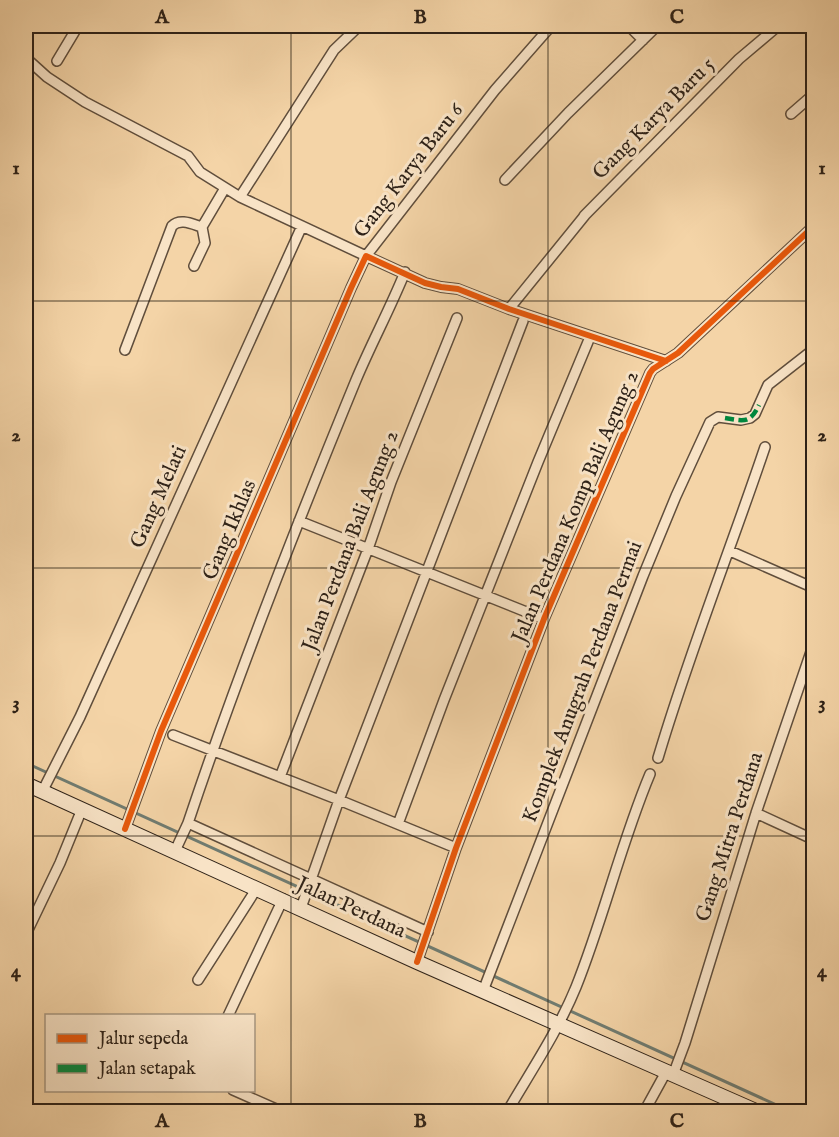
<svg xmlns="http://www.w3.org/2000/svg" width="839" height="1137" viewBox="0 0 839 1137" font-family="'IM FELL English',serif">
	<rect width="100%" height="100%" fill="#f4d4a7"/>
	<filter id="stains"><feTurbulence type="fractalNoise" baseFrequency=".00333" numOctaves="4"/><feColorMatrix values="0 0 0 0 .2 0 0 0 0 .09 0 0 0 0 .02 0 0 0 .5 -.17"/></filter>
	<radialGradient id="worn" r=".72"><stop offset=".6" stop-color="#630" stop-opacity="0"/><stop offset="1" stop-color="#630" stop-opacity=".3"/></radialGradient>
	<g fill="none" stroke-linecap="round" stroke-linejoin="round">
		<path stroke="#707c71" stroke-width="3" d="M 26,763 L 792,1112"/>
		<g stroke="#604e3c" stroke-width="12">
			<path id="street" d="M 253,26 L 259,26
				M 629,26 L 643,40
				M 26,58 L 47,77 L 85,102 L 188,156 L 200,172 L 240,197 L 366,256 L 495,90 L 551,26
				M 57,61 L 78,26
				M 791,114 L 814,94
				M 505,180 L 568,113 L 657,26
				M 240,197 L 334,50 L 359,26
				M 584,216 L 739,59 L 778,26
				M 194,266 L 205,243 L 202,227 L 225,188
				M 405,272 C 390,309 371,344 356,380 C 296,526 238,673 188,823 L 428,932
				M 509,309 L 586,214
				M 125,350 L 172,226 C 180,218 192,224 202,227
				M 299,521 L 544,619
				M 730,551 L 814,588
				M 173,735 L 339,800 L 456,848
				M 658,758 C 689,653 730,551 765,447
				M 280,777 L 368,549 L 391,482 L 457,318
				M 42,792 L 80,717 L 302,226
				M 756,813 L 808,837
				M 398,824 L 444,700 L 538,462 L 590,337
				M 125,829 L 161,731 L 351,288 L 366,256 L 425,283 L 441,287 L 458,289 L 509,309 L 666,361
				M 175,851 L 188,823
				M 301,908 L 339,800 L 523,321
				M 26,934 L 60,863 L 82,809
				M 417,962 L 456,848 L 544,619 L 650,373 L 653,369 L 678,353 L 814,226
				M 198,980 L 257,888
				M 483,991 L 643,576 L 676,496 L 710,422 L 718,417 L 741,420 L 750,418 L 755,414 L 768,385 L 814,349
				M 228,1016 L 283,899
				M 673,1075 L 685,1043 L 756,813 L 814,643
				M 233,1090 L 283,1112
				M 507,1112 C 531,1071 558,1031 576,987 C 604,917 621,843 650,774
				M 644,1112 L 666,1072"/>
		</g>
		<g stroke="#2e2218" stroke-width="16">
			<path id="secondary" d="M 26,784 L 417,962 L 758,1112"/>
		</g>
		<use href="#street" stroke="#f8e3c6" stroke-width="9"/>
		<use href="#secondary" stroke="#f8e3c6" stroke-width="14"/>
		<path stroke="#00873e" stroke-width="4.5" stroke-dasharray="9 4.5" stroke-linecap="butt" d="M 725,418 C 744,421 750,424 759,405"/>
		<g stroke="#f8e3c6" stroke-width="10">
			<path id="cycleway" d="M 125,829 L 161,731 L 351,288 L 366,256 L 425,283 L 441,287 L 458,289 L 509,309 L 666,361
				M 417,962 L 456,848 L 544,619 L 650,373 L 653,369 L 678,353 L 814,226"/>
		</g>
		<use href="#cycleway" stroke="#e8590c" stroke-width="6"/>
	</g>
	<path fill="none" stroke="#2e2218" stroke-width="1.5" stroke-opacity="0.55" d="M 291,26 L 291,1112M 548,26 L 548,1112M 26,301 L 814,301M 26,568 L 814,568M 26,836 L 814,836"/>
	<g text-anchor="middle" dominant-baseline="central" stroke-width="6" stroke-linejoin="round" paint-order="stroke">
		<g font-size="21" fill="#2e2218" stroke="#f8e3c6">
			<text transform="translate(654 119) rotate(-45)">Gang Karya Baru 5</text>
			<text transform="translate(409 171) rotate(-52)">Gang Karya Baru 6</text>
			<text transform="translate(159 497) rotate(-66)">Gang Melati</text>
			<text transform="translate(576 507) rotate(-67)">Jalan Perdana Komp Bali Agung 2</text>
			<text transform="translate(230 530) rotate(-67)">Gang Ikhlas</text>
			<text transform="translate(351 541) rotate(-69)">Jalan Perdana Bali Agung 2</text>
			<text transform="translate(583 682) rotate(-69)">Komplek Anugrah Perdana Permai</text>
			<text transform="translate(730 837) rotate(-72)">Gang Mitra Perdana</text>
			<text transform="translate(351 908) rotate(25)">Jalan Perdana</text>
		</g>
	</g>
	<rect width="839" height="1137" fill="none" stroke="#f4d4a7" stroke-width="66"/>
	<rect x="45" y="1014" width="210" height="78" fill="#f8e3c6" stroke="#a79680" stroke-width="1.5"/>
	<rect x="57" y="1034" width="30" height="9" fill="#e8590c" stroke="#a79680" stroke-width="1.5"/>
	<text x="99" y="1044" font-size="18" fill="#2e2218">Jalur sepeda</text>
	<rect x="57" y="1064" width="30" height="9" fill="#00873e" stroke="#a79680" stroke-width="1.5"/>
	<text x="99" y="1074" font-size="18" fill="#2e2218">Jalan setapak</text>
	<rect x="33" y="33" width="773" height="1071" fill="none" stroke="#2e2218" stroke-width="2"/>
	<g font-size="20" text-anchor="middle" font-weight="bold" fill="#2e2218">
		<text x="162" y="23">A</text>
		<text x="420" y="23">B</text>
		<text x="677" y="23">C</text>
		<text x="16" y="174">1</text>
		<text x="822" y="174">1</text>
		<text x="16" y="441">2</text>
		<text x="822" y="441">2</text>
		<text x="16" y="709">3</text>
		<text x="822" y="709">3</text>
		<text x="16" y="977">4</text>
		<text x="822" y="977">4</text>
		<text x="162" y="1127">A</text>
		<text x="420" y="1127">B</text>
		<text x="677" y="1127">C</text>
	</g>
	<rect width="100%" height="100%" filter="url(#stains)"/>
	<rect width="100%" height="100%" fill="url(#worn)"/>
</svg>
